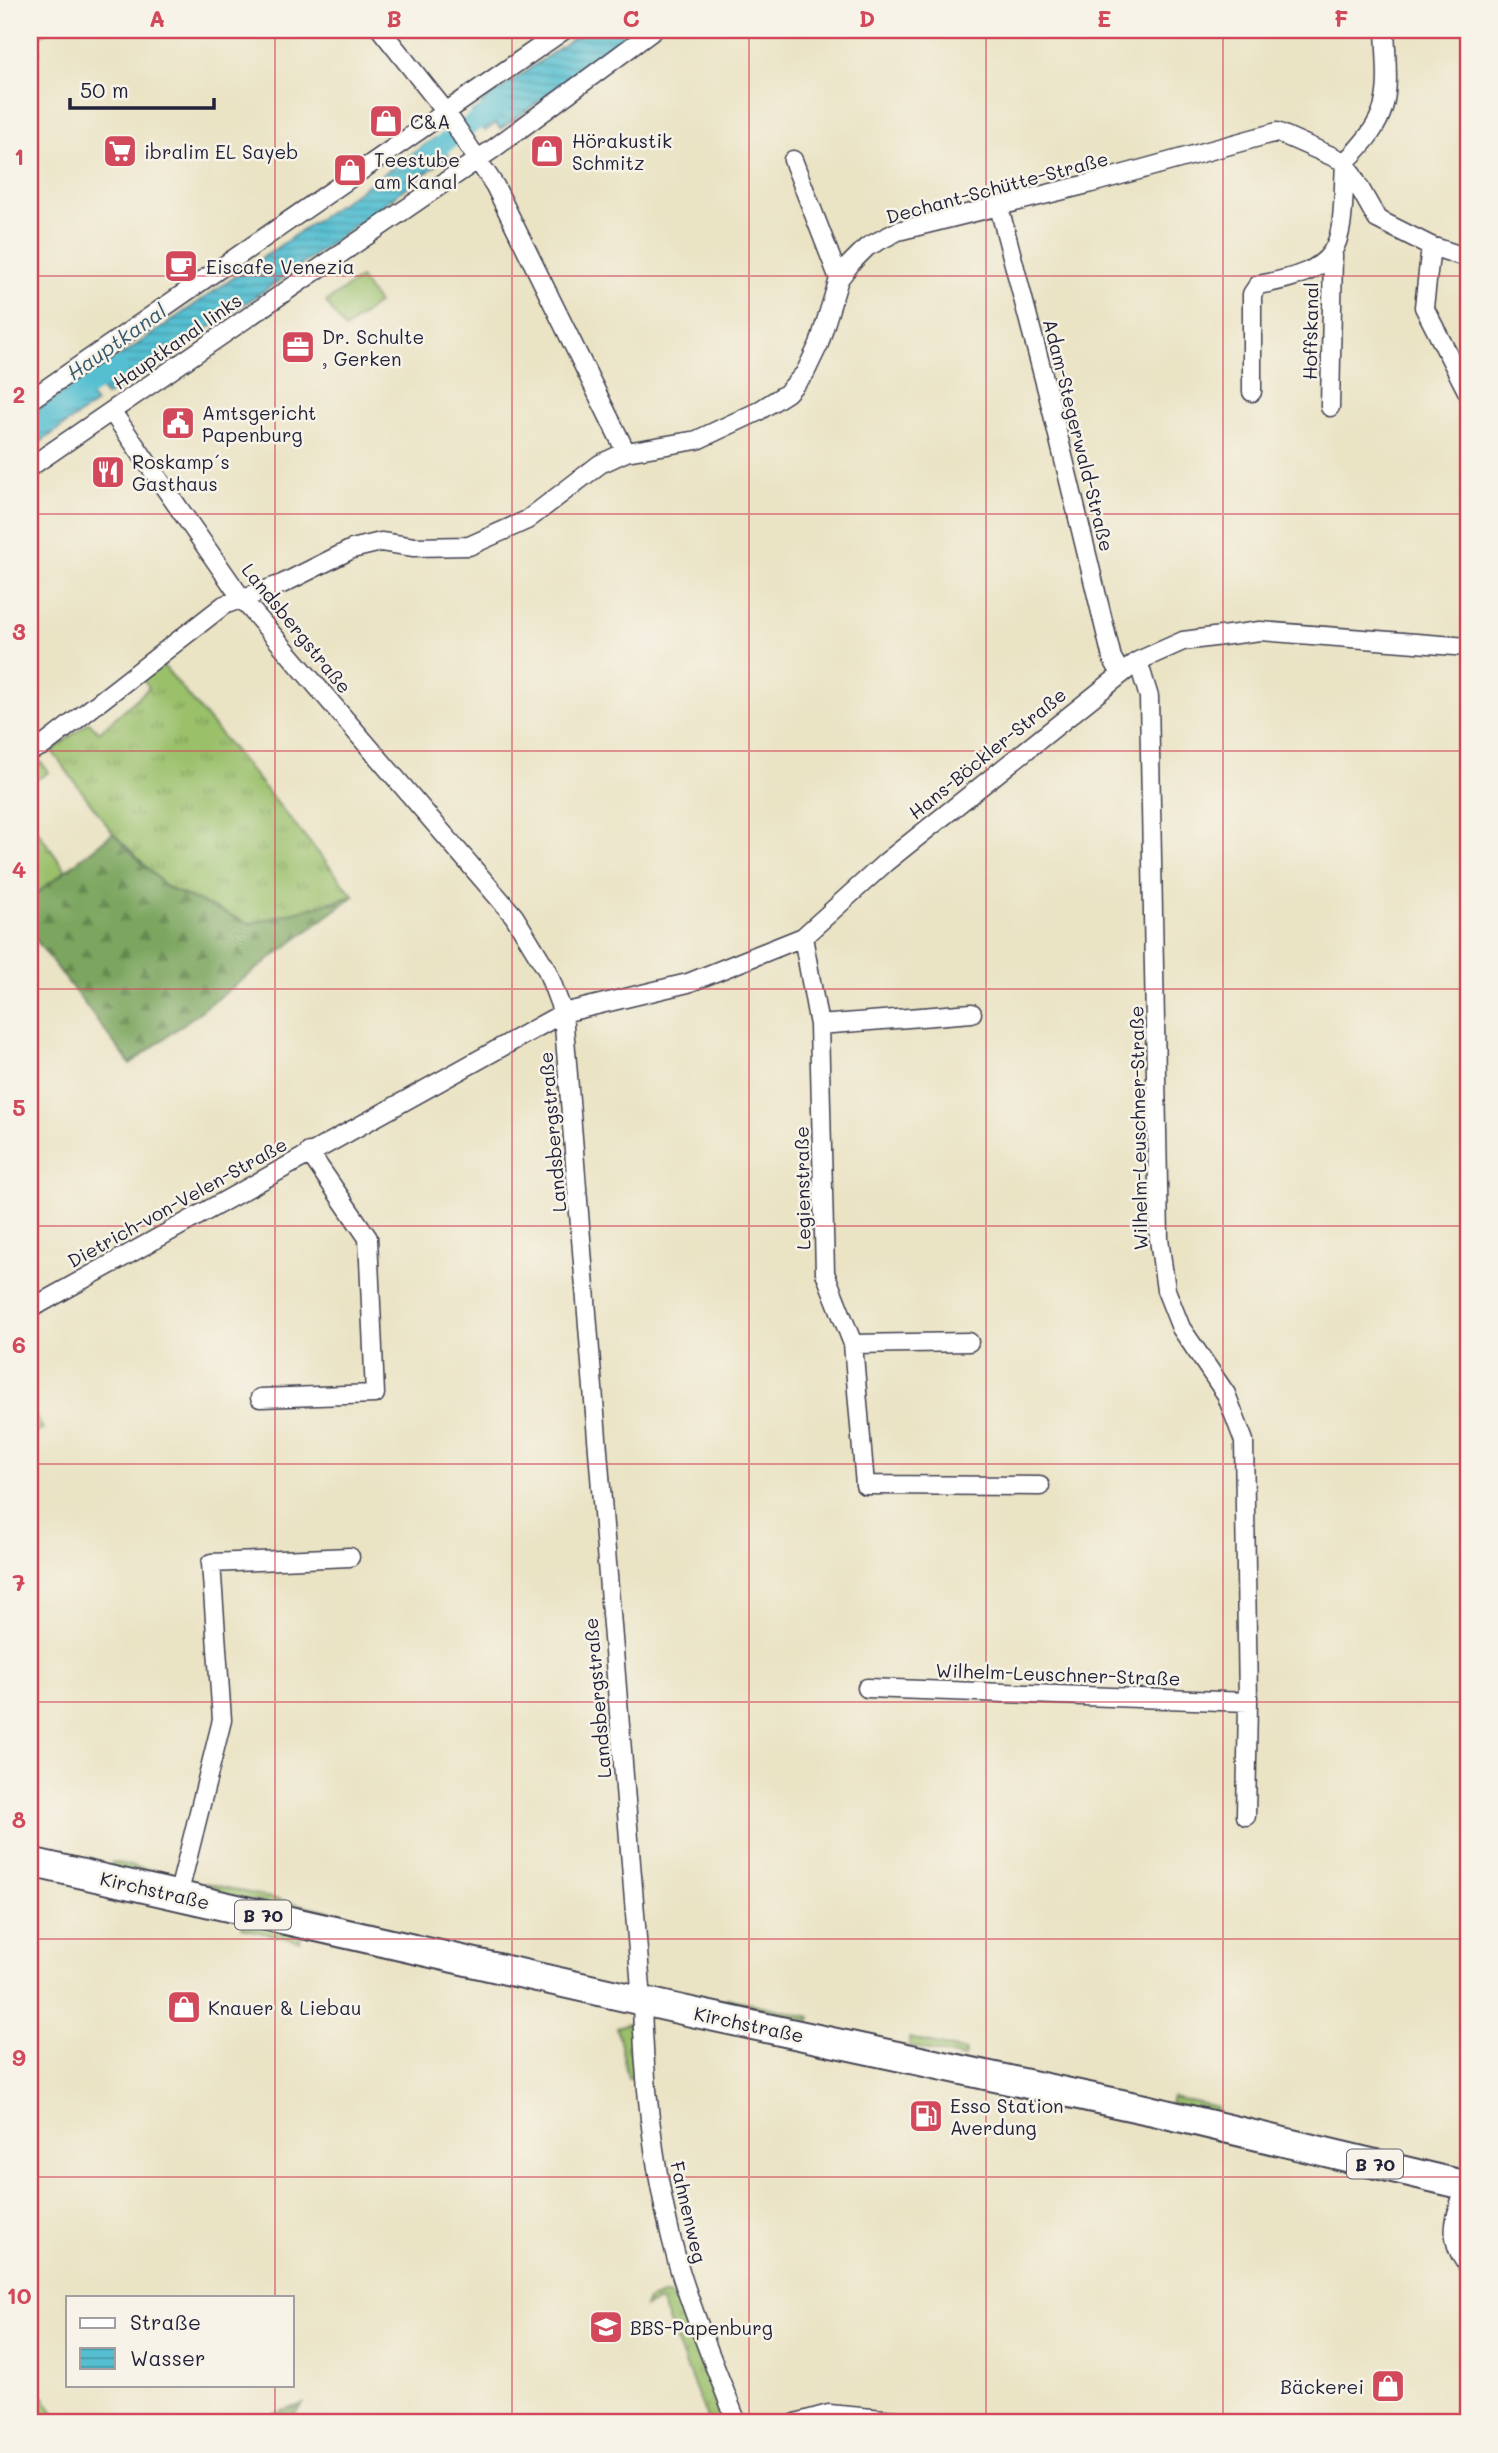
<svg xmlns="http://www.w3.org/2000/svg" width="1498" height="2453" viewBox="0 0 1498 2453" font-family="Mali,sans-serif">
	<defs>
		<pattern id="grass-tufts" width="24" height="20" patternUnits="userSpaceOnUse" patternTransform="scale(1.75)"><rect width="24" height="20" fill="#9ac06b"/><path d="M3 7l-1-3M5 7V3M7 7l1-3M15 17l-1-3M17 17v-4M19 17l1-3" fill="none" stroke="#7d9c59"/></pattern>
		<pattern id="forest-firs" width="22" height="20" patternUnits="userSpaceOnUse" patternTransform="scale(1.75)"><rect width="22" height="20" fill="#7ba65f"/><path d="M5 1l3.5 6h-7zM16 11l3.5 6h-7z" fill="#648750"/></pattern>
		<pattern id="water-rules" width="6" height="5" patternUnits="userSpaceOnUse" patternTransform="scale(1.75)"><rect width="6" height="5" fill="#55bfd1"/><path d="M0 2.5h6" fill="none" stroke="#469bab"/></pattern>
	</defs>
	<rect width="100%" height="100%" fill="#f7f3e8"/>
	<filter id="ink" filterUnits="userSpaceOnUse"><feTurbulence type="fractalNoise" baseFrequency=".0143" numOctaves="2"/><feDisplacementMap in="SourceGraphic" scale="14" xChannelSelector="R" yChannelSelector="G"/><feConvolveMatrix kernelMatrix="1 2 1 2 8 2 1 2 1" color-interpolation-filters="sRGB"/></filter>
	<filter id="wash" filterUnits="userSpaceOnUse"><feTurbulence type="fractalNoise" baseFrequency=".00686" numOctaves="4" result="noise"/><feDisplacementMap in="SourceGraphic" scale="28" xChannelSelector="R" yChannelSelector="G"/><feGaussianBlur stdDeviation="1.57" result="paint"/><feColorMatrix in="noise" values="0 0 0 0 0 0 0 0 0 0 0 0 0 0 0 0 0 1.4 0 .05"/><feComposite in="paint" operator="in"/></filter>
	<g filter="url(#wash)">
		<rect width="100%" height="100%" fill="#eae3c4"/>
		<path fill="url(#grass-tufts)" stroke="#5e7153" stroke-width="2" d="M 30,30 L 49,30 L 34,40 L 40,52 L 30,58 Z
			M 159,662 L 168,671 L 354,896 L 250,924 L 166,887 L 113,833 L 52,751 L 89,722 L 99,732 L 149,688 L 140,676 Z
			M 39,760 L 49,772 L 30,784 L 30,767 Z
			M 30,820 L 66,871 L 30,899 Z
			M 112,1862 L 164,1873 L 155,1877 L 111,1869 Z
			M 205,1883 L 334,1912 L 327,1917 L 218,1893 Z
			M 244,1921 L 302,1933 L 300,1941 L 242,1928 Z
			M 727,1998 L 811,2017 L 810,2021 L 727,2002 Z
			M 629,2023 L 633,2078 L 628,2079 L 617,2027 Z
			M 909,2038 L 965,2051 L 964,2058 L 909,2046 Z
			M 1172,2097 L 1217,2107 L 1215,2114 L 1170,2104 Z
			M 663,2295 L 669,2295 L 678,2303 L 722,2423 L 709,2423 L 660,2301 L 645,2307 L 648,2300 Z"/>
		<path fill="url(#forest-firs)" stroke="#4e644d" stroke-width="2" d="M 113,833 L 166,887 L 250,924 L 354,896 L 130,1064 L 30,932 L 30,899 Z
			M 303,2404 L 288,2423 L 244,2423 Z"/>
		<path fill="#9ac06b" stroke="#5e7153" stroke-width="2" d="M 360,278 L 378,303 L 345,329 L 326,302 Z
			M 30,1406 L 43,1429 L 30,1436 Z
			M 30,2376 L 58,2419 L 56,2423 L 30,2423 Z"/>
		<path fill="url(#water-rules)" stroke="#3c7086" stroke-width="2" d="M 585,30 L 640,30 L 500,129 L 496,123 L 485,131 L 472,112 L 483,106 L 481,103 Z
			M 435,138 L 449,156 L 289,274 L 106,396 L 92,376 Z
			M 79,382 L 96,403 L 30,449 L 30,415 Z"/>
		<g fill="none" stroke-linecap="round" stroke-linejoin="round">
			<path stroke="#55bfd1" stroke-width="19" d="M 420,160 L 499,105
				M 30,428 L 118,367"/>
		</g>
	</g>
	<g filter="url(#ink)">
		<g fill="none" stroke-linecap="round" stroke-linejoin="round">
			<g stroke="#403f50" stroke-width="21">
				<path id="street" d="M 381,30 L 446,112 L 495,186 L 626,452
					M 793,160 L 839,279
					M 1345,162 L 1377,219 L 1431,246 L 1468,258
					M 999,207 L 1047,390 L 1112,658 L 1120,672
					M 1431,246 L 1424,307 L 1468,393
					M 1252,392 L 1252,294 L 1258,285 C 1349,269 1341,244 1345,162 C 1394,115 1388,94 1385,30
					M 30,400 L 564,30
					M 1330,407 L 1333,255
					M 112,412 L 242,599 L 514,916 L 547,970 L 563,1013 L 642,2001 C 644,2090 654,2178 678,2264 C 694,2318 717,2371 737,2423
					M 30,467 L 493,149 L 654,30
					M 1138,661 L 1149,697 L 1159,1239 L 1166,1290 L 1181,1328 L 1226,1394 L 1244,1441 L 1248,1702 L 1246,1816
					M 30,751 L 44,745 L 224,605 L 282,584 L 352,549 L 381,542 L 414,547 L 469,546 L 527,520 L 600,464 L 626,452 L 697,440 L 757,412 L 787,393 L 805,373 L 819,344 L 839,279 L 851,263 L 867,247 L 898,231 L 1088,184 L 1277,132 L 1345,162
					M 803,937 L 819,1025 L 825,1273 L 853,1344 L 865,1485 L 1040,1486
					M 819,1025 L 972,1013
					M 30,1309 L 563,1013 L 688,983 L 803,937 L 886,862 L 1138,661 L 1183,641 L 1260,631 L 1468,647
					M 853,1344 L 969,1342
					M 260,1398 L 375,1394 L 368,1238 L 309,1152
					M 867,1688 L 1248,1702
					M 178,1896 L 222,1720 L 211,1563 L 350,1557
					M 1468,2177 C 1459,2211 1443,2234 1468,2266
					M 796,2423 L 829,2414 L 926,2423"/>
			</g>
			<g stroke="#403f50" stroke-width="32">
				<path id="primary" d="M 30,1862 L 687,2011 L 1149,2110 L 1468,2186"/>
			</g>
			<use href="#street" stroke="#fff" stroke-width="18"/>
			<use href="#primary" stroke="#fff" stroke-width="28"/>
		</g>
	</g>
	<path fill="none" stroke="#d1495b" stroke-width="2" stroke-opacity="0.55" d="M 275,30 L 275,2297M 512,30 L 512,2423M 749,30 L 749,2423M 986,30 L 986,2423M 1223,30 L 1223,2423M 30,276 L 1468,276M 30,514 L 1468,514M 30,751 L 1468,751M 30,989 L 1468,989M 30,1226 L 1468,1226M 30,1464 L 1468,1464M 30,1702 L 1468,1702M 30,1939 L 1468,1939M 30,2177 L 1468,2177M 275,2385 L 275,2423"/>
	<defs>
		<g id="shop-square" transform="scale(1.75)"><rect x="-9" y="-9" width="18" height="18" rx="4" fill="#d1495b" stroke="#f7f3e8"/><path d="M-5-2.5h2.3a2.7 3.5 0 0 1 5.4 0H5L5.5 6h-11ZM-1.5-2.5h3a1.5 2.3 0 0 0-3 0Z" fill="#fff"/></g>
		<g id="supermarket-square" transform="scale(1.75)"><rect x="-9" y="-9" width="18" height="18" rx="4" fill="#d1495b" stroke="#f7f3e8"/><path d="M-6-5.5h2.5l.6 2H6L4.5 2H-2.5L-4.4-4H-6ZM-1.5 3.2a1.3 1.3 0 1 0 .1 0ZM3 3.2a1.3 1.3 0 1 0 .1 0Z" fill="#fff"/></g>
		<g id="cafe-square" transform="scale(1.75)"><rect x="-9" y="-9" width="18" height="18" rx="4" fill="#d1495b" stroke="#f7f3e8"/><path d="M-5.5-4.5H6V0H3Q3 3.5 0 3.5H-2.5Q-5.5 3.5-5.5 0ZM3-3.2v2h1.7v-2ZM-6 4.5H4V6H-6Z" fill="#fff"/></g>
		<g id="office-square" transform="scale(1.75)"><rect x="-9" y="-9" width="18" height="18" rx="4" fill="#d1495b" stroke="#f7f3e8"/><path d="M-6-3h4V-5.5h4V-3h4V5H-6ZM-1-4.5V-3h2v-1.5ZM-6 0V1H6V0Z" fill="#fff"/></g>
		<g id="civic-square" transform="scale(1.75)"><rect x="-9" y="-9" width="18" height="18" rx="4" fill="#d1495b" stroke="#f7f3e8"/><path d="M-.6-6.5H3V-4.5H.6V-3L4-1V1h2V6H-6V1h2V-1L-.6-3ZM-1.2 2.5V6h2.4V2.5Z" fill="#fff"/></g>
		<g id="restaurant-square" transform="scale(1.75)"><rect x="-9" y="-9" width="18" height="18" rx="4" fill="#d1495b" stroke="#f7f3e8"/><path d="M-5-6h1v4h1v-4h1v4h1v-4h1v5L-1.5 .5V6h-2V.5L-5-1ZM5-6V6H3V1.5H1.5Q1.5-4 5-6Z" fill="#fff"/></g>
		<g id="fuel-square" transform="scale(1.75)"><rect x="-9" y="-9" width="18" height="18" rx="4" fill="#d1495b" stroke="#f7f3e8"/><path d="M-5.5-6h7V0h2V4h1.3V-2.5L3-4.5l.8-.8L6-3V5H2.5V1h-1V6h-7ZM-4.2-4.7v3.2H.2V-4.7Z" fill="#fff"/></g>
		<g id="school-square" transform="scale(1.75)"><rect x="-9" y="-9" width="18" height="18" rx="4" fill="#d1495b" stroke="#f7f3e8"/><path d="M0-5L7-2L0 1L-7-2ZM-4 1L0 2.5L4 1V4Q0 6-4 4Z" fill="#fff"/></g>
	</defs>
	<g fill-rule="evenodd">
		<use href="#shop-square" x="386" y="121"/>
		<use href="#supermarket-square" x="120" y="151"/>
		<use href="#shop-square" x="547" y="151"/>
		<use href="#shop-square" x="350" y="170"/>
		<use href="#cafe-square" x="181" y="266"/>
		<use href="#office-square" x="298" y="347"/>
		<use href="#civic-square" x="178" y="423"/>
		<use href="#restaurant-square" x="108" y="472"/>
		<use href="#shop-square" x="184" y="2007"/>
		<use href="#fuel-square" x="926" y="2116"/>
		<use href="#school-square" x="606" y="2327"/>
		<use href="#shop-square" x="1388" y="2386"/>
	</g>
	<g text-anchor="middle" dominant-baseline="central" stroke-width="5" stroke-linejoin="round" paint-order="stroke">
		<g fill="#f7f3e8" stroke="#62616f" stroke-width="2">
			<rect x="235" y="1900.5" width="56" height="29" rx="5"/>
			<rect x="1347" y="2149.5" width="56" height="29" rx="5"/>
		</g>
		<g font-size="18" font-weight="bold" fill="#22223b">
			<text x="263" y="1915">B 70</text>
			<text x="1375" y="2164">B 70</text>
		</g>
		<g font-size="19" fill="#22223b" stroke="#f7f3e8" text-anchor="start">
			<text x="410" y="121">C&amp;A</text>
			<text x="572" y="140">Hörakustik<tspan x="572" dy="22">Schmitz</tspan></text>
			<text x="144" y="151">ibralim EL Sayeb</text>
			<text x="374" y="159">Teestube<tspan x="374" dy="22">am Kanal</tspan></text>
			<text x="206" y="266">Eiscafe Venezia</text>
			<text x="322" y="336">Dr. Schulte<tspan x="322" dy="22">, Gerken</tspan></text>
			<text x="202" y="412">Amtsgericht<tspan x="202" dy="22">Papenburg</tspan></text>
			<text x="132" y="461">Roskamp´s<tspan x="132" dy="22">Gasthaus</tspan></text>
			<text x="208" y="2007">Knauer &amp; Liebau</text>
			<text x="950" y="2105">Esso Station<tspan x="950" dy="22">Averdung</tspan></text>
			<text x="630" y="2327">BBS-Papenburg</text>
			<text x="1364" y="2386" text-anchor="end">Bäckerei</text>
		</g>
		<g font-size="19" fill="#22223b" stroke="#f7f3e8">
			<text transform="translate(997 187) rotate(-15)">Dechant-Schütte-Straße</text>
			<text transform="translate(1310 331) rotate(-89)">Hoffskanal</text>
			<text transform="translate(177 341) rotate(-35)">Hauptkanal links</text>
			<text transform="translate(1079 435) rotate(76)">Adam-Stegerwald-Straße</text>
			<text transform="translate(297 628) rotate(51)">Landsbergstraße</text>
			<text transform="translate(987 753) rotate(-39)">Hans-Böckler-Straße</text>
			<text transform="translate(1138 1128) rotate(-91)">Wilhelm-Leuschner-Straße</text>
			<text transform="translate(552 1132) rotate(-95)">Landsbergstraße</text>
			<text transform="translate(802 1188) rotate(-91)">Legienstraße</text>
			<text transform="translate(177 1202) rotate(-29)">Dietrich-von-Velen-Straße</text>
			<text transform="translate(1058 1674) rotate(2)">Wilhelm-Leuschner-Straße</text>
			<text transform="translate(597 1698) rotate(-95)">Landsbergstraße</text>
			<text transform="translate(155 1890) rotate(13)">Kirchstraße</text>
			<text transform="translate(749 2024) rotate(12)">Kirchstraße</text>
			<text transform="translate(689 2212) rotate(77)">Fahnenweg</text>
		</g>
		<g font-size="21" font-style="italic" fill="#345970" stroke="#f7f3e8">
			<text transform="translate(116 341) rotate(-35)">Hauptkanal</text>
		</g>
	</g>
	<rect width="1498" height="2453" fill="none" stroke="#f7f3e8" stroke-width="77"/>
	<rect x="66" y="2296" width="228" height="91" fill="#f7f3e8" stroke="#a29fa3" stroke-width="2"/>
	<rect x="80" y="2318" width="35" height="10" fill="#ffffff" stroke="#a29fa3" stroke-width="2"/>
	<text x="130" y="2330" font-size="21" fill="#22223b">Straße</text>
	<rect x="80" y="2348" width="35" height="21" fill="url(#water-rules)" stroke="#a29fa3" stroke-width="2"/>
	<text x="130" y="2366" font-size="21" fill="#22223b">Wasser</text>
	<path d="M70 98v10h144v-10" fill="none" stroke="#22223b" stroke-width="3.5"/>
	<text x="80" y="98" font-size="21" fill="#22223b" stroke="#f7f3e8" stroke-width="5" paint-order="stroke">50 m</text>
	<rect x="38" y="38" width="1422" height="2376" fill="none" stroke="#d1495b" stroke-width="2.5"/>
	<g font-size="23" text-anchor="middle" font-weight="bold" fill="#d1495b">
		<text x="157" y="27">A</text>
		<text x="394" y="27">B</text>
		<text x="631" y="27">C</text>
		<text x="867" y="27">D</text>
		<text x="1104" y="27">E</text>
		<text x="1341" y="27">F</text>
		<text x="19" y="165">1</text>
		<text x="19" y="403">2</text>
		<text x="19" y="640">3</text>
		<text x="19" y="878">4</text>
		<text x="19" y="1116">5</text>
		<text x="19" y="1353">6</text>
		<text x="19" y="1591">7</text>
		<text x="19" y="1828">8</text>
		<text x="19" y="2066">9</text>
		<text x="19" y="2304">10</text>
	</g>
</svg>
